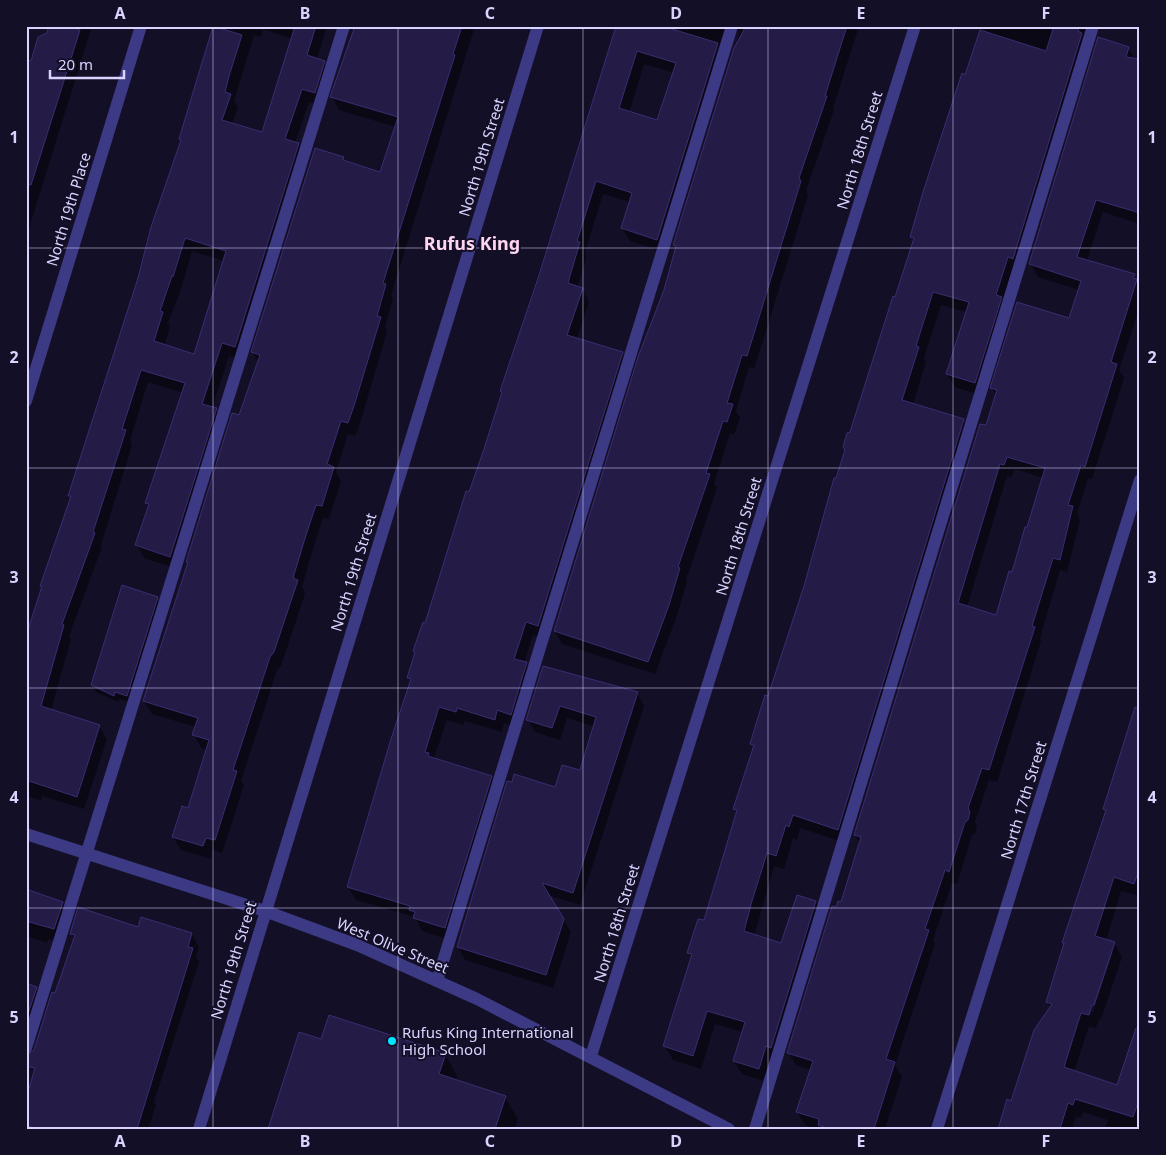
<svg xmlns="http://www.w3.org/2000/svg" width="1166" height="1155" viewBox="0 0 1166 1155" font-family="'Noto Sans',sans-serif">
	<rect width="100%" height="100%" fill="#130f26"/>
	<path fill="#0007" fill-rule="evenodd" d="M 51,26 L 92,26 L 26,238 L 26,61 L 32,63 Z
		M 212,26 L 327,26 L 317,59 L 324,62 L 332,75 L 322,105 L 309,102 L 295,143 L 298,144 L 306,157 L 243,360 L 229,356 L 212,408 L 216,409 L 223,422 L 178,569 L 144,558 L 137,545 L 149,507 L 147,503 L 183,393 L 148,382 L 130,440 L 132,445 L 101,545 L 102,547 L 69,636 L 71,639 L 51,710 L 99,726 L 107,739 L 84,809 L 42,796 L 41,800 L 26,796 L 26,642 L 43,588 L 42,586 L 71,498 L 70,495 L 123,332 L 152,228 L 182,143 L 180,139 ZM 263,29 L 292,39 L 263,134 L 232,124 L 238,108 L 234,101 L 254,35 L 261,37 ZM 192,251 L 224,261 L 195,355 L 164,346 L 170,326 L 168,323 L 181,289 Z
		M 356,26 L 475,26 L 391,295 L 393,299 L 385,327 L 387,332 L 361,420 L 355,436 L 348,434 L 336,472 L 341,481 L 329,519 L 323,518 L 313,549 L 302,587 L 305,594 L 281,666 L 277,670 L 241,781 L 244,785 L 222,853 L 213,850 L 211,859 L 181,850 L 173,837 L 189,809 L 207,750 L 201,748 L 194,734 L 196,727 L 152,714 L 144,701 L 189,564 L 187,561 L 259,363 L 252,352 L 343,158 L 346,163 L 381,174 L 396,127 L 339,110 L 332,97 Z
		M 617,26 L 859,26 L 833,108 L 834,110 L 806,191 L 808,195 L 763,341 L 754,368 L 749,367 L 736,411 L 740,418 L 734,435 L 730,433 L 714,484 L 717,488 L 686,580 L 687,582 L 676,618 L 655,674 L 562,644 L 555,631 L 665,290 L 676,249 L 674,245 L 740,31 L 737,31 L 731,37 L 665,252 L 630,241 L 622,228 L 631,202 L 603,194 L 585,252 L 587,256 L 577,288 L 582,289 L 589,302 L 577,339 L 622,353 L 629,366 L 545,639 L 533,635 L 524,663 L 534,676 L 518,727 L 504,723 L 502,732 L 465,721 L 463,725 L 447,720 L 434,758 L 491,777 L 499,790 L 452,941 L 422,931 L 415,917 L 356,900 L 348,887 L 411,683 L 408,678 L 416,654 L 414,651 L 426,624 L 503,393 L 501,391 ZM 644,64 L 674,73 L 657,121 L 629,113 Z
		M 982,26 L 1084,26 L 1089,34 L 983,396 L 955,387 L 947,374 L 967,312 L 941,305 L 924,358 L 926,362 L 913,404 L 963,420 L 971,433 L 846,843 L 800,828 L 797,840 L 793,838 L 784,869 L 774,866 L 754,936 L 782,944 L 816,902 L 823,916 L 766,1082 L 742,1074 L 734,1061 L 743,1032 L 715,1024 L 701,1069 L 673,1060 L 665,1046 L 692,959 L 689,952 L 705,921 L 737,813 L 735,809 L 754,748 L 752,743 L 769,697 L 851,433 L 896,298 L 914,241 L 911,237 Z
		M 1128,48 L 1136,61 L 1140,86 L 1140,224 L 1103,212 L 1087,261 L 1134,276 L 1140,286 L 1140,306 L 1119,370 L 1124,378 L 1092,479 L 1088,478 L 1077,514 L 1080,520 L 1067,572 L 1060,570 L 1040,638 L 1041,641 L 997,782 L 989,780 L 975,822 L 977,826 L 975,833 L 972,835 L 957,884 L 952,883 L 933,940 L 935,944 L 895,1065 L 902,1077 L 885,1129 L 817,1129 L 805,1125 L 797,1112 L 811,1070 L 796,1065 L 788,1052 L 837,909 L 842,903 L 860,844 L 855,835 L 996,396 L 992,388 L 1070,320 L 1079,290 L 1038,277 L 1030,263 ZM 1015,469 L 1043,478 L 1028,529 L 997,616 L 967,607 L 1007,476 L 1011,478 Z
		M 157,598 L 161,605 L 131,702 L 119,699 L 118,702 L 96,692 L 92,685 Z
		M 544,668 L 637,693 L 644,706 L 580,905 L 548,895 L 571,932 L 553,988 L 465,960 L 458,947 L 556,788 L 581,772 L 595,727 L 567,718 L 560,740 L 535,732 L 528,720 Z
		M 1140,698 L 1140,896 L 1121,891 L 1106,941 L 1114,943 L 1122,957 L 1101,1019 L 1100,1018 L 1096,1028 L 1089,1026 L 1074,1072 L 1118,1086 L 1140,1019 L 1140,1129 L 1105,1129 L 1108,1120 L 1083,1112 L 1081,1118 L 1076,1117 L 1072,1129 L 999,1129 L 1051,1008 L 1047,1002 L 1065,945 L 1063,942 L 1106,813 L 1104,808 ZM 1110,952 L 1113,952 L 1093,1012 L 1091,1011 Z
		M 26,900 L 62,903 L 70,918 L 63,943 L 48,939 L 47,943 L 27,936 Z
		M 142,919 L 192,934 L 199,947 L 196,957 L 199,962 L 154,1102 L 156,1105 L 148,1129 L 26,1129 L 26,1102 L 56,994 L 75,939 L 71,934 L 139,928 Z
		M 26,985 L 36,988 L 44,1002 L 36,1028 L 26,1025 Z
		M 322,1041 L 445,1054 L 457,1076 L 456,1081 L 505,1097 L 518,1119 L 515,1129 L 269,1129 Z"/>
	<path fill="#241b47" stroke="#3b2d73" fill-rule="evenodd" d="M 49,26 L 66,26 L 80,30 L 31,185 L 26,184 L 26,59 L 31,61 L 38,37 L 47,33 Z
		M 213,26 L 242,35 L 229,76 L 225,92 L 231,94 L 222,120 L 262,132 L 295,26 L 316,26 L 307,55 L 325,61 L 315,93 L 302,89 L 285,139 L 299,143 L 235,347 L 222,343 L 202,404 L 217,408 L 170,557 L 135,545 L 149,504 L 145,503 L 185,383 L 141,370 L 122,429 L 126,430 L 93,532 L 95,533 L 62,624 L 64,625 L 41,706 L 100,725 L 77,797 L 26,780 L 26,636 L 42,586 L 40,586 L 71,496 L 68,496 L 138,278 L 151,227 L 181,140 L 179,139 ZM 185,238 L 226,251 L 194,354 L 154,341 L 163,312 L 160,311 L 172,276 L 173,277 Z
		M 355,26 L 462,26 L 453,54 L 455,55 L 383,283 L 386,284 L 377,316 L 381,317 L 354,406 L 348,423 L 341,421 L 327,464 L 334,467 L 322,506 L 316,505 L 306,535 L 293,578 L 298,580 L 274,652 L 270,657 L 233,770 L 237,771 L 215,840 L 206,838 L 203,846 L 172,837 L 182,806 L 188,808 L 209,740 L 192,735 L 198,718 L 143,701 L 188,562 L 186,562 L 232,413 L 239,415 L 260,355 L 251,352 L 315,148 L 344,157 L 343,160 L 380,172 L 398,117 L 330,97 Z
		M 616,26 L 662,26 L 718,43 L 657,240 L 621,228 L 632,193 L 596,181 L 577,241 L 580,242 L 568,283 L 583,288 L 567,335 L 623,352 L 538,626 L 526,622 L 514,659 L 527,662 L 511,715 L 497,710 L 495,720 L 457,708 L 456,712 L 439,707 L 425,752 L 429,753 L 428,756 L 492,776 L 445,928 L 413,918 L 415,912 L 409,910 L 410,906 L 347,887 L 391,739 L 411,679 L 407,678 L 415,652 L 413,651 L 423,622 L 425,623 L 466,491 L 469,492 L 483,452 L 502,392 L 500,391 L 538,278 ZM 637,51 L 676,63 L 657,120 L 619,108 Z
		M 746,26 L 847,26 L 825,96 L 827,96 L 799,178 L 801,181 L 756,327 L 747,356 L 742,355 L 727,403 L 733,404 L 727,422 L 723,421 L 706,473 L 710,474 L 678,567 L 680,568 L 669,605 L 648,662 L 554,631 L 638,357 L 664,290 L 676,246 L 673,245 L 734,48 Z
		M 1054,26 L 1080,26 L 1078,31 L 1082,33 L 1013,259 L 1008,257 L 996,295 L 1002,297 L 975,383 L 946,374 L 969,302 L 933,292 L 916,346 L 919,347 L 902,400 L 964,419 L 838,830 L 793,815 L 789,827 L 786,825 L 776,856 L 767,853 L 752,901 L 744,931 L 781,943 L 797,895 L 816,901 L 771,1048 L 766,1046 L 759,1069 L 733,1061 L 745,1022 L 707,1011 L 693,1056 L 663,1046 L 692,954 L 687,953 L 698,919 L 704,920 L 737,810 L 733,809 L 754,745 L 750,744 L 759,714 L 765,695 L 768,696 L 804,586 L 834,478 L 836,478 L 845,450 L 843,447 L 847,433 L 850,432 L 893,296 L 895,297 L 914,238 L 910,237 L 923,192 L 962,73 L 965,75 L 980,30 L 1046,51 Z
		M 1098,37 L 1129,47 L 1126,57 L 1140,59 L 1140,213 L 1096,200 L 1077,257 L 1135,274 L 1133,278 L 1137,279 L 1111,362 L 1117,364 L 1085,467 L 1081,465 L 1068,505 L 1073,506 L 1060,560 L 1053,558 L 1032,626 L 1035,627 L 989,770 L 982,768 L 968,808 L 970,812 L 968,820 L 965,822 L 949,872 L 945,870 L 925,929 L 929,930 L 886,1059 L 895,1062 L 874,1129 L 829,1129 L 818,1125 L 819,1119 L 796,1112 L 813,1061 L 787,1053 L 832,906 L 836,907 L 838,901 L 841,902 L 861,837 L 854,835 L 980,424 L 986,425 L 997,390 L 990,388 L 1017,302 L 1069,318 L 1081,281 L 1029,264 ZM 1007,457 L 1045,468 L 1027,527 L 1025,527 L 1012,572 L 1009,571 L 996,615 L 958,603 L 1000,464 L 1004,465 Z
		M 122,585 L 158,597 L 127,696 L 115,692 L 114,696 L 91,685 Z
		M 543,666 L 638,692 L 573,893 L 542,883 L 564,919 L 546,975 L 457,947 L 507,781 L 512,782 L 514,774 L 555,787 L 562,765 L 580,770 L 596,717 L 560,706 L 552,728 L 526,720 Z
		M 1135,707 L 1140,708 L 1140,867 L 1134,884 L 1114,877 L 1095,936 L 1115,942 L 1094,1005 L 1092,1005 L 1089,1015 L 1081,1013 L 1064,1067 L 1117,1085 L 1136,1028 L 1140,1029 L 1140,1097 L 1133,1117 L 1075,1099 L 1073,1105 L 1068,1103 L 1060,1129 L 998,1129 L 1007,1099 L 1011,1101 L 1034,1030 L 1052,1004 L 1046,1002 L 1064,943 L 1062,943 L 1106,810 L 1103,809 Z
		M 26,889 L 63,902 L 54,929 L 26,921 Z
		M 78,907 L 138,927 L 141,917 L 192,933 L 188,947 L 193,948 L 137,1129 L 38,1129 L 26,1125 L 26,1099 L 35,1068 L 26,1066 L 26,1056 L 34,1050 L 52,992 L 55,993 L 75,935 L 70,934 Z
		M 26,983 L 37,987 L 26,1020 Z
		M 329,1015 L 446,1053 L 439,1074 L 506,1096 L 495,1129 L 268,1129 L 299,1032 L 321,1039 Z"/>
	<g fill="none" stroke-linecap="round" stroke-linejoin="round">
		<path stroke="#3d3a85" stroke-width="12" d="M 437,981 L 732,26
			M 26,1048 L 344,26
			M 755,1129 L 1093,26"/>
		<path stroke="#3d3a85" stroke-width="12" d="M 26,401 L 141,26
			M 26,834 L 265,911 L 357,945 L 477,999 L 729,1129
			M 591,1056 L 915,26
			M 199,1129 L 538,26
			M 937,1129 L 1140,480"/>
	</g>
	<path fill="none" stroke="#d9d4ff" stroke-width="1" stroke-opacity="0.55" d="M 213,26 L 213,1129M 398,26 L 398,1129M 583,26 L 583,1129M 768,26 L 768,1129M 953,26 L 953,1129M 26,248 L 1140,248M 26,468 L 1140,468M 26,688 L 1140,688M 26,908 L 1140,908"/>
	<circle fill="#00e5ff" stroke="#130f26" stroke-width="2" cx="392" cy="1041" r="5"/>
	<g text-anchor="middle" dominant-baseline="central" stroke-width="4" stroke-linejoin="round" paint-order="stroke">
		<g font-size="15" fill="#d9d4ff" stroke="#130f26">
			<text transform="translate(859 150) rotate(-73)">North 18th Street</text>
			<text transform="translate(481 157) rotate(-73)">North 19th Street</text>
			<text transform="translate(68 209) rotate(-73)">North 19th Place</text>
			<text transform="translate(738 536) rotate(-73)">North 18th Street</text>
			<text transform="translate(353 572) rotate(-73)">North 19th Street</text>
			<text transform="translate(1023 800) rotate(-73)">North 17th Street</text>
			<text transform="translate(616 923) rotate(-73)">North 18th Street</text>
			<text transform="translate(393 945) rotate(23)">West Olive Street</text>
			<text transform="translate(233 960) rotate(-73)">North 19th Street</text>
		</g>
		<g font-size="15" fill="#d9d4ff" stroke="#130f26" text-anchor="start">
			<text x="402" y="1032">Rufus King International<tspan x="402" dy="17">High School</tspan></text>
		</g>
		<g font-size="18" font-weight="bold" fill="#ffd6f0" stroke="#130f26">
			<text x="472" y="243">Rufus King</text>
		</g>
	</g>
	<rect width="1166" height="1155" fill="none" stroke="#130f26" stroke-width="55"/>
	<path d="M50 70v8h74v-8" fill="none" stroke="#d9d4ff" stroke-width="2.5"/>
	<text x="58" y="70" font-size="15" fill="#d9d4ff" stroke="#130f26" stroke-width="4" paint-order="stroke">20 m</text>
	<rect x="28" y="28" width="1110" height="1100" fill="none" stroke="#d9d4ff" stroke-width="2"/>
	<g font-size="16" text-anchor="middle" font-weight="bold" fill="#d9d4ff">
		<text x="120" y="19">A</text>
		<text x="305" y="19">B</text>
		<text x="490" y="19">C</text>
		<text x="676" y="19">D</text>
		<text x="861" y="19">E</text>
		<text x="1046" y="19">F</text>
		<text x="14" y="143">1</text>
		<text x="1152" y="143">1</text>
		<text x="14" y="363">2</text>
		<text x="1152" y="363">2</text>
		<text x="14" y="583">3</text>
		<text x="1152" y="583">3</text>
		<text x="14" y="803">4</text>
		<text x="1152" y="803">4</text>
		<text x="14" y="1023">5</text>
		<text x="1152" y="1023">5</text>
		<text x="120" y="1147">A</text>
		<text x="305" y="1147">B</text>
		<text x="490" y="1147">C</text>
		<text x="676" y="1147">D</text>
		<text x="861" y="1147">E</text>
		<text x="1046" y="1147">F</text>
	</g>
</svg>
